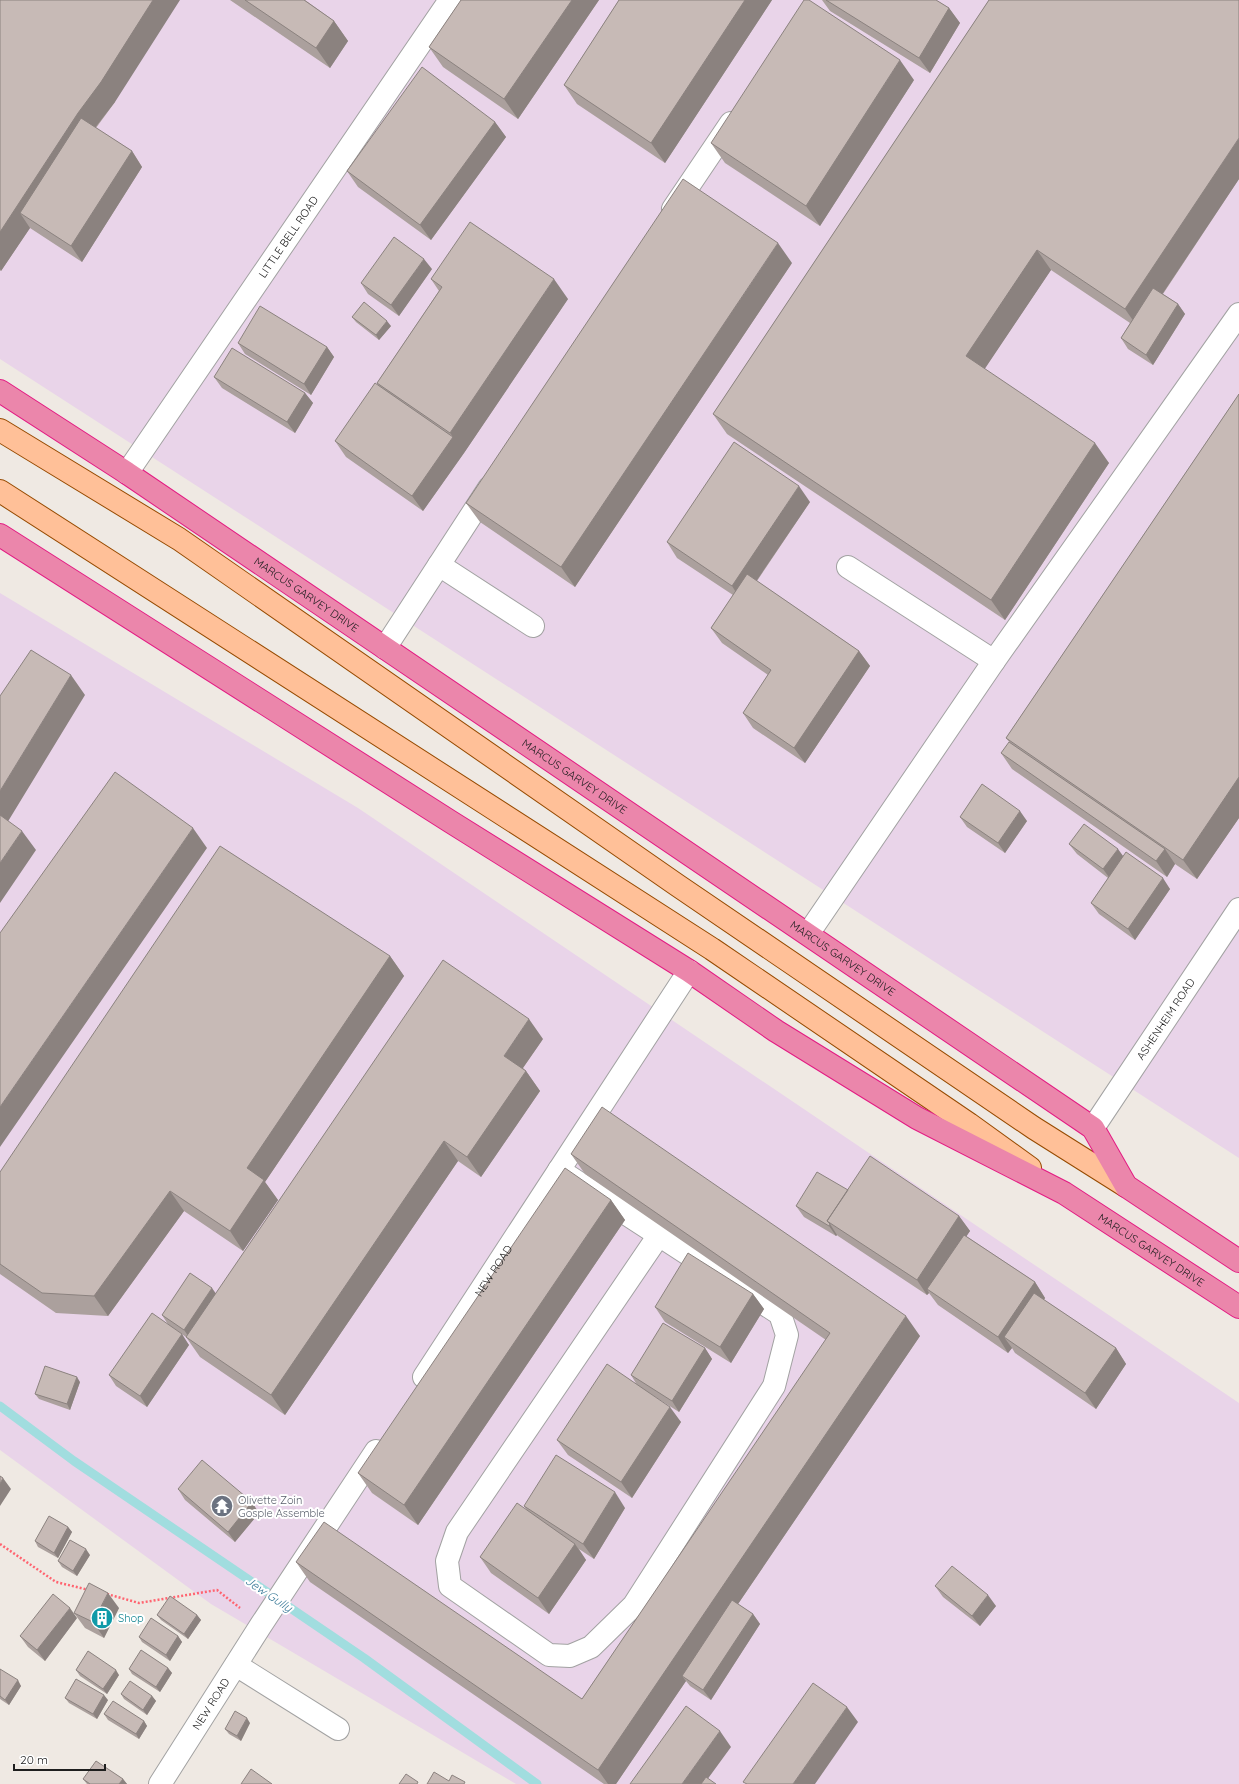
<svg xmlns="http://www.w3.org/2000/svg" width="1239" height="1784" viewBox="0 0 1239 1784" font-family="Quicksand,sans-serif">
	<rect width="100%" height="100%" fill="#efe9e3"/>
	<path fill="#e9d4e9" d="M 0,0 L 1239,0 L 1239,1158 L 0,359 Z
		M 0,593 L 358,808 L 1239,1403 L 1239,1784 L 516,1784 L 211,1604 L 0,1450 Z"/>
	<g fill="none" stroke-linecap="round" stroke-linejoin="round">
		<path stroke="#a1dddf" stroke-width="9" d="M 0,1406 L 74,1461 L 364,1658 L 537,1784"/>
		<g stroke="#a2a2a2" stroke-width="24">
			<g id="minor">
				<path d="M 673,209 L 731,123"/>
				<path id="s1" d="M 127,473 L 450,0"/>
				<path d="M 439,565 L 533,626"/>
				<path d="M 848,567 L 994,661"/>
				<path d="M 385,648 L 489,488"/>
				<path d="M 808,934 L 994,661 L 1239,314"/>
				<path id="s2" d="M 1093,1128 L 1239,909"/>
				<path d="M 559,1170 L 780,1314 L 787,1335 L 774,1386 L 634,1605 L 591,1647 L 570,1656 L 549,1655 L 450,1586 L 447,1561 L 457,1532 L 659,1235"/>
				<path id="s3" d="M 424,1377 L 689,971"/>
				<path d="M 236,1665 L 338,1729"/>
				<path id="s4" d="M 160,1784 L 261,1625 L 376,1451"/>
			</g>
		</g>
		<g stroke="#974a00" stroke-width="24">
			<path id="major" d="M 0,430 L 179,539 L 677,885 L 1034,1128 L 1126,1186
				M 0,491 L 712,949 L 969,1124 L 1030,1168"/>
		</g>
		<g stroke="#e31b83" stroke-width="24">
			<g id="highway">
				<path id="s5" d="M 0,391 L 127,473 L 1093,1128 L 1126,1186 L 1239,1261"/>
				<path id="s6" d="M 0,535 L 451,822 L 689,971 L 776,1031 L 917,1118 L 1064,1193 L 1239,1307"/>
			</g>
		</g>
		<path stroke="#ff6470" stroke-width="2.5" stroke-dasharray="2 2" stroke-linecap="butt" d="M 0,1544 L 56,1582 L 89,1590
			M 107,1594 L 139,1603 L 217,1590 L 240,1608"/>
		<use href="#minor" stroke="#fff" stroke-width="22"/>
		<use href="#major" stroke="#ffc098" stroke-width="22"/>
		<use href="#highway" stroke="#eb86ab" stroke-width="22"/>
	</g>
	<path fill="#aba09d" d="M 0,0 L 115,102 L 96,128 L 132,151 L 142,167 L 82,262 L 30,228 L 1,271 L 0,270 Z
		M 230,0 L 305,0 L 334,21 L 348,41 L 330,68 Z
		M 461,0 L 599,0 L 518,119 L 443,67 L 429,47 Z
		M 619,0 L 772,0 L 665,163 L 577,104 L 564,85 Z
		M 822,0 L 936,0 L 949,8 L 960,23 L 930,73 L 830,11 Z
		M 989,0 L 1239,179 L 1163,294 L 1178,304 L 1185,314 L 1153,365 L 1128,349 L 1121,338 L 1130,323 L 1051,270 L 984,369 L 1109,463 L 1005,620 L 727,434 L 713,414 Z
		M 914,80 L 820,226 L 725,163 L 711,143 Z
		M 495,122 L 506,137 L 431,240 L 358,187 L 347,171 Z
		M 792,263 L 575,587 L 480,522 L 466,503 Z
		M 432,269 L 399,316 L 368,294 L 361,283 Z
		M 431,279 L 568,299 L 464,453 L 423,511 L 346,457 L 335,441 L 379,386 L 377,383 L 439,291 Z
		M 352,317 L 391,326 L 379,340 L 356,322 Z
		M 238,343 L 327,347 L 334,357 L 311,395 L 245,354 Z
		M 214,377 L 305,393 L 313,403 L 295,433 L 222,388 Z
		M 1239,394 L 1239,818 L 1197,879 L 1175,864 L 1167,877 L 1012,769 L 1001,753 L 1010,743 L 1006,738 Z
		M 810,502 L 757,581 L 859,651 L 870,666 L 805,763 L 753,728 L 743,713 L 768,675 L 722,643 L 711,628 L 733,595 L 677,558 L 667,542 Z
		M 960,817 L 1027,821 L 1005,853 L 967,827 Z
		M 1069,844 L 1123,856 L 1170,889 L 1135,940 L 1099,914 L 1091,903 L 1108,878 L 1077,854 Z
		M 390,956 L 404,976 L 265,1182 L 278,1200 L 243,1251 L 184,1211 L 108,1316 L 56,1313 L 0,1274 L 0,1172 Z
		M 543,1039 L 523,1068 L 526,1071 L 540,1091 L 481,1177 L 458,1161 L 285,1415 L 200,1357 L 186,1337 L 173,1328 L 189,1345 L 147,1407 L 116,1386 L 109,1375 L 169,1326 L 162,1315 L 216,1293 Z
		M 571,1154 L 920,1336 L 738,1604 L 753,1614 L 760,1624 L 711,1700 L 690,1686 L 686,1681 L 616,1784 L 604,1784 L 310,1582 L 296,1562 L 582,1699 L 826,1340 L 585,1174 Z
		M 848,1190 L 959,1216 L 970,1231 L 966,1236 L 1035,1282 L 1045,1298 L 1044,1300 L 1116,1348 L 1126,1364 L 1096,1409 L 1015,1353 L 1012,1348 L 1008,1353 L 938,1305 L 929,1293 L 927,1295 L 838,1236 L 837,1235 L 836,1236 L 804,1217 L 796,1206 Z
		M 611,1200 L 625,1220 L 418,1525 L 372,1493 L 358,1473 Z
		M 753,1294 L 764,1309 L 731,1363 L 665,1322 L 655,1307 Z
		M 705,1348 L 712,1359 L 679,1412 L 649,1393 L 681,1422 L 632,1498 L 568,1455 L 557,1440 L 637,1385 L 631,1375 Z
		M 80,1382 L 70,1410 L 39,1399 L 35,1394 Z
		M 178,1489 L 259,1513 L 235,1542 L 185,1500 Z
		M 524,1506 L 625,1508 L 594,1559 L 579,1549 L 586,1560 L 549,1614 L 491,1573 L 480,1557 L 527,1511 Z
		M 68,1527 L 72,1532 L 58,1558 L 38,1547 L 35,1541 Z
		M 90,1555 L 77,1576 L 62,1567 L 58,1561 Z
		M 935,1586 L 996,1606 L 980,1626 L 943,1597 Z
		M 119,1608 L 104,1638 L 85,1628 L 74,1613 Z
		M 157,1615 L 197,1615 L 201,1620 L 188,1639 L 161,1620 Z
		M 77,1618 L 45,1661 L 28,1647 L 20,1636 Z
		M 178,1636 L 182,1642 L 170,1661 L 142,1642 L 139,1637 Z
		M 168,1668 L 172,1673 L 160,1692 L 132,1674 L 129,1669 Z
		M 0,1669 L 21,1686 L 9,1705 L 0,1699 Z
		M 76,1670 L 119,1675 L 107,1694 L 80,1676 Z
		M 121,1694 L 152,1696 L 156,1701 L 147,1715 L 124,1699 Z
		M 65,1698 L 108,1700 L 97,1719 L 69,1703 Z
		M 104,1714 L 144,1721 L 147,1726 L 139,1739 L 108,1720 Z
		M 250,1723 L 241,1741 L 229,1734 L 225,1729 Z
		M 83,1779 L 123,1779 L 127,1784 L 87,1784 Z"/>
	<path fill="#8b827f" d="M 153,0 L 180,0 L 115,102 L 91,133 L 20,213 L 30,228 L 1,271 L 0,269 L 0,232 L 78,113 Z
		M 572,0 L 599,0 L 518,119 L 504,99 Z
		M 745,0 L 772,0 L 665,163 L 651,143 Z
		M 949,8 L 960,23 L 930,73 L 919,58 Z
		M 334,21 L 348,41 L 330,68 L 316,48 Z
		M 900,60 L 914,80 L 820,226 L 806,206 Z
		M 495,122 L 506,137 L 431,240 L 420,225 Z
		M 1239,138 L 1239,179 L 1139,329 L 1125,309 Z
		M 132,151 L 142,167 L 82,262 L 71,246 Z
		M 778,243 L 792,263 L 575,587 L 561,567 Z
		M 1037,250 L 1051,270 L 980,376 L 966,356 Z
		M 424,259 L 432,269 L 399,316 L 391,305 Z
		M 554,279 L 568,299 L 464,453 L 423,511 L 412,496 L 453,437 L 450,433 Z
		M 1178,304 L 1185,314 L 1153,365 L 1146,355 Z
		M 387,321 L 391,326 L 379,340 L 376,335 Z
		M 327,347 L 334,357 L 311,395 L 304,384 Z
		M 305,393 L 313,403 L 295,433 L 287,422 Z
		M 1095,443 L 1109,463 L 1005,620 L 991,600 Z
		M 799,486 L 810,502 L 742,602 L 732,586 Z
		M 859,651 L 870,666 L 805,763 L 794,748 Z
		M 71,675 L 85,695 L 4,828 L 0,823 L 0,791 Z
		M 1239,777 L 1239,818 L 1197,879 L 1183,860 Z
		M 1020,811 L 1027,821 L 1005,853 L 998,843 Z
		M 193,828 L 207,848 L 0,1147 L 0,1107 Z
		M 22,831 L 36,850 L 0,903 L 0,863 Z
		M 1118,849 L 1126,860 L 1111,880 L 1103,869 Z
		M 1165,849 L 1175,864 L 1167,877 L 1156,861 Z
		M 1163,878 L 1170,889 L 1135,940 L 1128,929 Z
		M 390,956 L 404,976 L 265,1182 L 278,1200 L 243,1251 L 230,1231 L 247,1168 Z
		M 529,1019 L 543,1039 L 518,1075 L 504,1056 Z
		M 526,1071 L 540,1091 L 481,1177 L 467,1157 Z
		M 444,1141 L 458,1161 L 285,1415 L 271,1395 Z
		M 170,1191 L 184,1211 L 108,1316 L 94,1296 Z
		M 611,1200 L 625,1220 L 418,1525 L 404,1505 Z
		M 959,1216 L 970,1231 L 930,1291 L 927,1289 L 929,1293 L 927,1295 L 917,1280 Z
		M 830,1224 L 837,1235 L 836,1236 L 829,1226 Z
		M 1035,1282 L 1045,1298 L 1014,1344 L 1004,1337 L 1012,1348 L 1008,1353 L 998,1337 Z
		M 212,1288 L 219,1298 L 191,1340 L 184,1330 Z
		M 753,1294 L 764,1309 L 731,1363 L 720,1347 Z
		M 906,1316 L 920,1336 L 687,1679 L 682,1676 L 686,1681 L 616,1784 L 608,1784 L 598,1770 Z
		M 182,1334 L 189,1345 L 147,1407 L 140,1396 Z
		M 705,1348 L 712,1359 L 679,1412 L 672,1401 Z
		M 1116,1348 L 1126,1364 L 1096,1409 L 1085,1393 Z
		M 77,1377 L 80,1382 L 70,1410 L 67,1404 Z
		M 670,1407 L 681,1422 L 632,1498 L 621,1482 Z
		M 3,1478 L 11,1489 L 0,1506 L 0,1484 Z
		M 615,1492 L 625,1508 L 594,1559 L 583,1544 Z
		M 252,1502 L 259,1513 L 235,1542 L 228,1532 Z
		M 68,1527 L 72,1532 L 58,1558 L 54,1553 Z
		M 575,1544 L 586,1560 L 549,1614 L 538,1598 Z
		M 86,1549 L 90,1555 L 77,1576 L 73,1571 Z
		M 108,1593 L 119,1608 L 104,1638 L 93,1622 Z
		M 988,1595 L 996,1606 L 980,1626 L 972,1616 Z
		M 70,1608 L 77,1618 L 45,1661 L 37,1650 Z
		M 753,1614 L 760,1624 L 711,1700 L 703,1690 Z
		M 197,1615 L 201,1620 L 188,1639 L 184,1634 Z
		M 178,1636 L 182,1642 L 170,1661 L 166,1655 Z
		M 168,1668 L 172,1673 L 160,1692 L 156,1687 Z
		M 116,1670 L 119,1675 L 107,1694 L 103,1689 Z
		M 18,1680 L 21,1686 L 9,1705 L 5,1700 Z
		M 104,1695 L 108,1700 L 97,1719 L 93,1714 Z
		M 152,1696 L 156,1701 L 147,1715 L 143,1710 Z
		M 847,1707 L 858,1722 L 815,1784 L 793,1784 Z
		M 247,1718 L 250,1723 L 241,1741 L 237,1736 Z
		M 144,1721 L 147,1726 L 139,1739 L 136,1734 Z
		M 720,1731 L 731,1747 L 704,1784 L 682,1784 Z
		M 123,1779 L 127,1784 L 119,1784 Z"/>
	<path fill="#c7bab6" stroke="#8b827f" d="M 0,0 L 153,0 L 101,82 L 78,113 L 0,232 Z
		M 245,0 L 304,0 L 334,21 L 316,48 Z
		M 461,0 L 572,0 L 504,99 L 429,47 Z
		M 619,0 L 745,0 L 651,143 L 564,85 Z
		M 804,0 L 809,0 L 900,60 L 806,206 L 711,143 Z
		M 826,0 L 936,0 L 949,8 L 919,58 Z
		M 989,0 L 1239,0 L 1239,138 L 1125,309 L 1037,250 L 966,356 L 1095,443 L 991,600 L 713,414 Z
		M 422,67 L 495,122 L 420,225 L 347,171 Z
		M 81,118 L 132,151 L 71,246 L 20,213 Z
		M 683,179 L 778,243 L 561,567 L 466,503 Z
		M 470,222 L 554,279 L 450,433 L 377,383 L 442,287 L 431,279 Z
		M 394,237 L 424,259 L 391,305 L 361,283 Z
		M 1153,288 L 1178,304 L 1146,355 L 1121,338 Z
		M 364,302 L 387,321 L 376,335 L 352,317 Z
		M 260,306 L 327,347 L 304,384 L 238,343 Z
		M 232,348 L 305,393 L 287,422 L 214,377 Z
		M 375,383 L 453,437 L 412,496 L 335,441 Z
		M 1239,394 L 1239,777 L 1183,860 L 1006,738 Z
		M 734,442 L 799,486 L 732,586 L 667,542 Z
		M 747,574 L 859,651 L 794,748 L 743,713 L 771,670 L 711,628 Z
		M 31,650 L 71,675 L 0,791 L 0,696 Z
		M 1009,742 L 1165,849 L 1156,861 L 1001,753 Z
		M 115,772 L 193,828 L 0,1107 L 0,933 Z
		M 982,784 L 1020,811 L 998,843 L 960,817 Z
		M 0,815 L 22,831 L 0,863 Z
		M 1084,824 L 1118,849 L 1103,869 L 1069,844 Z
		M 220,846 L 390,956 L 247,1168 L 264,1180 L 230,1231 L 170,1191 L 94,1296 L 42,1293 L 0,1264 L 0,1172 Z
		M 1126,852 L 1163,878 L 1128,929 L 1091,903 Z
		M 443,960 L 529,1019 L 504,1056 L 526,1071 L 467,1157 L 444,1141 L 271,1395 L 186,1337 Z
		M 602,1107 L 906,1316 L 598,1770 L 296,1562 L 324,1522 L 582,1699 L 830,1333 L 571,1154 Z
		M 870,1156 L 959,1216 L 917,1280 L 827,1221 Z
		M 565,1168 L 611,1200 L 404,1505 L 358,1473 Z
		M 817,1172 L 848,1190 L 827,1221 L 830,1224 L 829,1226 L 796,1206 Z
		M 964,1235 L 1035,1282 L 998,1337 L 927,1289 Z
		M 688,1253 L 753,1294 L 720,1347 L 655,1307 Z
		M 190,1273 L 212,1288 L 184,1330 L 162,1315 Z
		M 1034,1293 L 1116,1348 L 1085,1393 L 1004,1337 Z
		M 152,1313 L 182,1334 L 140,1396 L 109,1375 Z
		M 663,1323 L 705,1348 L 672,1401 L 631,1375 Z
		M 607,1364 L 670,1407 L 621,1482 L 557,1440 Z
		M 45,1366 L 77,1377 L 67,1404 L 35,1394 Z
		M 556,1455 L 615,1492 L 583,1544 L 524,1506 Z
		M 202,1460 L 252,1502 L 228,1532 L 178,1489 Z
		M 0,1476 L 3,1478 L 0,1484 Z
		M 517,1503 L 575,1544 L 538,1598 L 480,1557 Z
		M 49,1516 L 68,1527 L 54,1553 L 35,1541 Z
		M 70,1540 L 86,1549 L 73,1571 L 58,1561 Z
		M 952,1566 L 988,1595 L 972,1616 L 935,1586 Z
		M 89,1583 L 108,1593 L 93,1622 L 74,1613 Z
		M 53,1594 L 70,1608 L 37,1650 L 20,1636 Z
		M 170,1596 L 197,1615 L 184,1634 L 157,1615 Z
		M 732,1600 L 753,1614 L 703,1690 L 682,1676 Z
		M 151,1618 L 178,1636 L 166,1655 L 139,1637 Z
		M 141,1650 L 168,1668 L 156,1687 L 129,1669 Z
		M 88,1651 L 116,1670 L 103,1689 L 76,1670 Z
		M 0,1669 L 18,1680 L 5,1700 L 0,1696 Z
		M 76,1679 L 104,1695 L 93,1714 L 65,1698 Z
		M 130,1681 L 152,1696 L 143,1710 L 121,1694 Z
		M 813,1683 L 847,1707 L 793,1784 L 747,1784 L 743,1782 Z
		M 113,1701 L 144,1721 L 136,1734 L 104,1714 Z
		M 686,1706 L 720,1731 L 682,1784 L 630,1784 Z
		M 235,1711 L 247,1718 L 237,1736 L 225,1729 Z
		M 96,1761 L 123,1779 L 119,1784 L 90,1784 L 83,1779 Z
		M 251,1769 L 272,1784 L 241,1784 Z
		M 434,1772 L 449,1781 L 452,1775 L 465,1782 L 464,1784 L 427,1784 Z
		M 406,1774 L 418,1782 L 417,1784 L 399,1784 Z
		M 706,1777 L 716,1784 L 701,1784 Z"/>
	<defs>
		<g id="temple-disc" transform="scale(1.15)"><circle r="9.5" fill="#6b7280" stroke="#fff"/><path d="M0-6L5-2H3V0L6.5 2.5H4V6H1.5V3h-3V6H-4V2.5H-6.5L-3 0V-2H-5Z" fill="#fff"/></g>
		<g id="building-disc" transform="scale(1.15)"><circle r="9.5" fill="#0f9aa8" stroke="#fff"/><path d="M-4-6H4V6H1V3H-1V6H-4ZM-2.5-4.3h1.7v1.8h-1.7ZM.8-4.3h1.7v1.8H.8ZM-2.5-1h1.7V.8h-1.7ZM.8-1h1.7V.8H.8Z" fill="#fff"/></g>
	</defs>
	<g fill-rule="evenodd">
		<use href="#temple-disc" x="222" y="1506"/>
		<use href="#building-disc" x="102" y="1618"/>
	</g>
	<g text-anchor="middle" dominant-baseline="central" stroke-width="4" stroke-linejoin="round" paint-order="stroke">
		<g font-size="11" fill="#1e1e1e" stroke="#fff">
			<text stroke="none"><textPath href="#s1" startOffset="286">LITTLE BELL ROAD</textPath></text>
			<text stroke="none"><textPath href="#s5" startOffset="368">MARCUS GARVEY DRIVE</textPath></text>
			<text stroke="none"><textPath href="#s5" startOffset="692">MARCUS GARVEY DRIVE</textPath></text>
			<text stroke="none"><textPath href="#s5" startOffset="1016">MARCUS GARVEY DRIVE</textPath></text>
			<text stroke="none"><textPath href="#s2" startOffset="131">ASHENHEIM ROAD</textPath></text>
			<text stroke="none"><textPath href="#s6" startOffset="1356">MARCUS GARVEY DRIVE</textPath></text>
			<text stroke="none"><textPath href="#s3" startOffset="127">NEW ROAD</textPath></text>
			<text stroke="none"><textPath href="#s4" startOffset="95">NEW ROAD</textPath></text>
		</g>
		<g font-size="11" fill="#5b616d" stroke="#fff" text-anchor="start">
			<text x="238" y="1500">Olivette Zoin<tspan x="238" dy="13">Gosple Assemble</tspan></text>
		</g>
		<g font-size="11" fill="#0d838f" stroke="#fff" text-anchor="start">
			<text x="118" y="1618">Shop</text>
		</g>
		<g font-size="12" font-style="italic" fill="#3d7c9a" stroke="#fff">
			<text transform="translate(269 1594) rotate(34)">Jew Gully</text>
		</g>
	</g>
	<path d="M14 1764v6h91v-6" fill="none" stroke="#1e1e1e" stroke-width="2"/>
	<text x="20" y="1764" font-size="12" fill="#1e1e1e" stroke="#ffffff" stroke-width="3" paint-order="stroke">20 m</text>
</svg>
